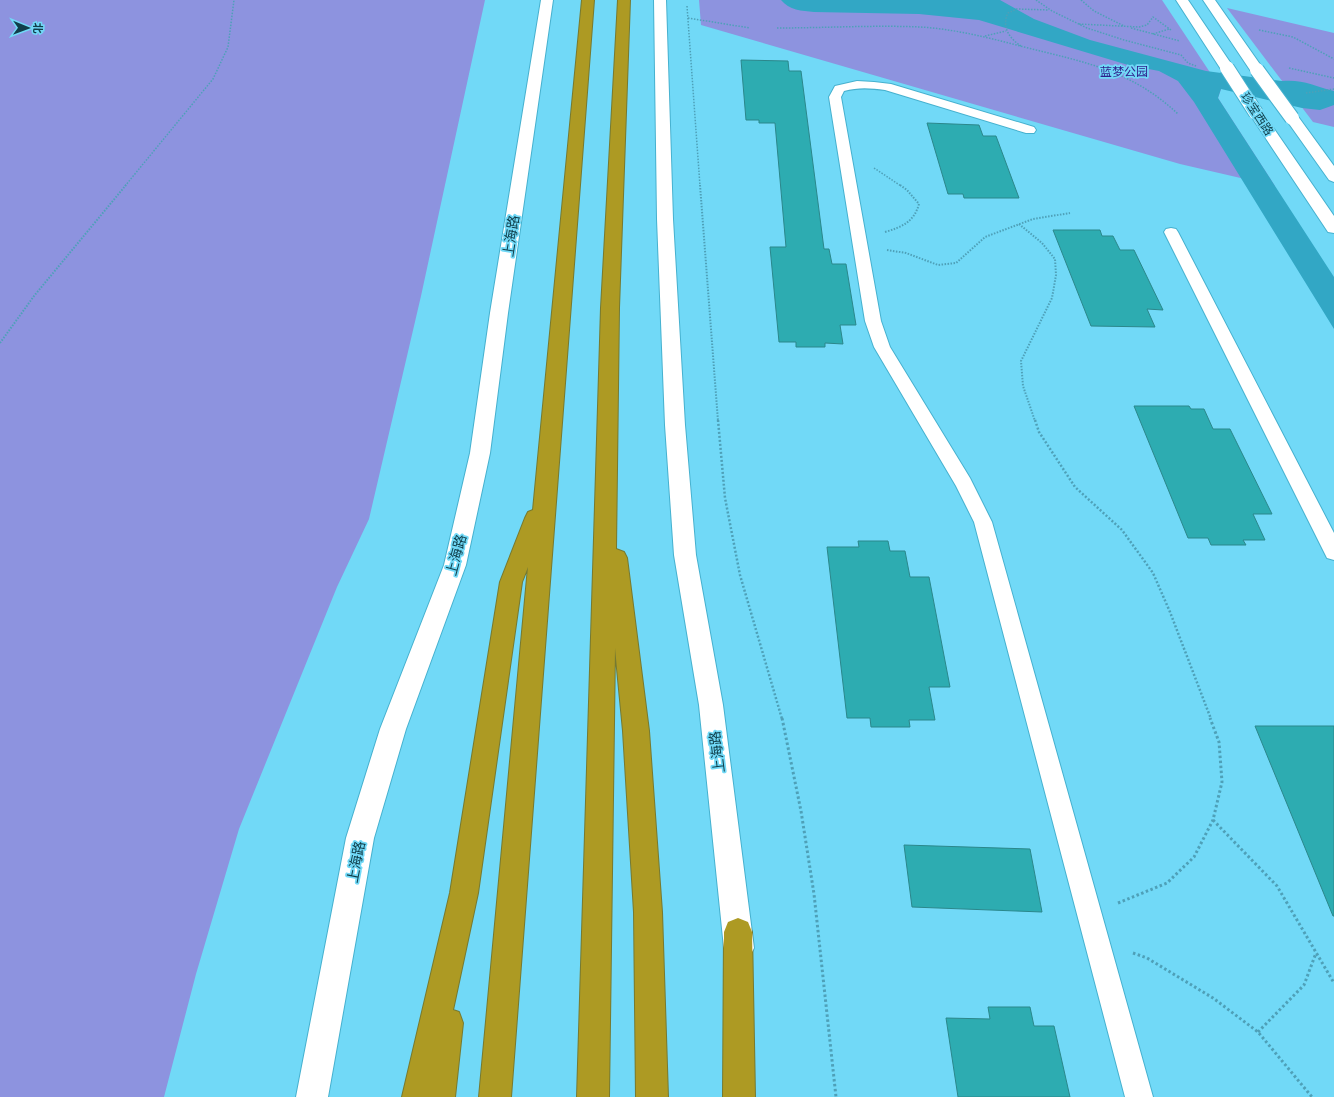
<svg xmlns="http://www.w3.org/2000/svg" width="1334" height="1097" viewBox="0 0 1334 1097" font-family="Arial,'Noto Sans SC',sans-serif">
	<rect width="100%" height="100%" fill="#71d9f7"/>
	<path fill="#8d93df" d="M 0,0 L 485,0 L 421,296 L 369,519 L 337,587 L 239,829 L 196,974 L 164,1097 L 0,1097 Z
		M 699,0 L 1162,0 L 1221,89 L 1218,98 L 1275,186 L 1180,164 L 701,25 Z
		M 1227,8 L 1334,33 L 1334,127 L 1313,122 Z"/>
	<path fill="#32a7c5" d="M 781,0 L 1000,0 L 1034,19 L 1090,40 L 1206,71 L 1282,81 C 1302,79 1315,86 1334,91 L 1334,105 L 1320,110 L 1302,108 L 1221,89 L 1218,98 L 1334,277 L 1334,329 L 1194,102 L 1178,81 L 1159,71 L 1128,65 L 979,20 L 919,14 L 814,12 C 802,11 789,10 781,0 Z"/>
	<path fill="#2dacb1" stroke="#2b878b" d="M 741,60 L 788,61 L 789,71 L 801,71 L 824,249 L 829,249 L 832,264 L 846,264 L 856,325 L 840,325 L 843,344 L 825,343 L 825,347 L 796,347 L 796,342 L 779,342 L 770,247 L 786,247 L 775,123 L 759,123 L 759,120 L 746,120 Z
		M 927,123 L 979,125 L 983,136 L 996,136 L 1019,198 L 964,198 L 963,194 L 948,194 Z
		M 1053,230 L 1100,230 L 1102,236 L 1113,236 L 1120,250 L 1134,250 L 1163,310 L 1147,309 L 1155,327 L 1091,326 Z
		M 1134,406 L 1189,406 L 1191,409 L 1204,409 L 1213,429 L 1230,429 L 1272,514 L 1253,514 L 1265,540 L 1243,540 L 1246,545 L 1211,545 L 1208,538 L 1188,538 Z
		M 858,541 L 888,541 L 890,551 L 905,551 L 910,577 L 929,577 L 950,687 L 929,687 L 935,720 L 909,720 L 910,727 L 871,727 L 870,718 L 847,718 L 827,547 L 859,547 Z
		M 1255,726 L 1334,726 L 1334,916 L 1333,916 Z
		M 904,845 L 1030,849 L 1042,912 L 912,907 Z
		M 988,1007 L 1030,1007 L 1034,1026 L 1054,1026 L 1070,1097 L 958,1097 L 946,1018 L 990,1019 Z"/>
	<g fill="none" stroke-linecap="round" stroke-linejoin="round">
		<g stroke="#46b1cf" stroke-width="2">
			<path id="lane" d="M 857,81 L 874,82 L 891,84 L 1034,127 L 1036,130 L 1034,133 L 1026,133 L 885,90 C 871,88 858,87 844,91 L 841,97 L 881,321 L 890,347 L 970,478 L 992,522 L 1153,1097 L 1125,1097 L 974,522 L 956,486 L 874,347 L 865,321 L 829,97 L 835,86 Z
				M 1171,228 L 1176,229 L 1178,232 L 1334,533 L 1334,560 L 1327,558 L 1164,232 L 1166,229 Z"/>
		</g>
		<g stroke="#46b1cf" stroke-width="2">
			<path id="street" d="M 1176,0 L 1188,0 L 1234,68 L 1232,71 L 1222,71 Z
				M 1203,0 L 1215,0 L 1264,70 L 1262,73 L 1252,73 Z
				M 1256,109 L 1261,110 L 1334,216 L 1334,233 L 1328,232 L 1249,113 L 1251,110 Z
				M 1292,114 L 1297,115 L 1334,166 L 1334,182 L 1329,180 L 1285,118 L 1287,115 Z"/>
		</g>
		<g stroke="#46b1cf" stroke-width="2">
			<path id="secondary" d="M 541,0 L 553,0 L 508,313 L 490,453 L 466,565 L 406,729 L 374,838 L 328,1097 L 296,1097 L 346,838 L 380,729 L 444,565 L 470,453 L 490,313 Z
				M 654,0 L 666,0 L 673,219 L 685,425 L 696,555 L 723,705 L 754,948 L 749,958 L 739,963 L 729,958 L 724,948 L 699,705 L 674,555 L 665,425 L 657,219 Z"/>
		</g>
		<g stroke="#767a31" stroke-width="2">
			<path id="highway" d="M 582,0 L 594,0 L 511,1097 L 479,1097 L 528,567 L 522,582 L 478,893 L 453,1010 L 459,1012 L 463,1023 L 455,1097 L 402,1097 L 450,893 L 500,582 L 525,518 L 528,512 L 533,510 Z
				M 618,0 L 630,0 L 619,308 L 616,549 L 624,552 L 627,558 L 649,731 L 662,912 L 668,1097 L 636,1097 L 634,912 L 623,731 L 615,648 L 609,1097 L 577,1097 L 601,308 Z
				M 738,918 L 748,922 L 752,932 L 755,1097 L 723,1097 L 724,932 L 728,922 Z"/>
		</g>
		<path stroke="#4ea0b8" stroke-width="1.5" stroke-dasharray="1.5 1.5" stroke-linecap="butt" d="M 1036,0 L 1052,11 L 1087,28 L 1124,40 L 1181,55 L 1188,63 L 1196,66
			M 1081,0 L 1094,11 L 1124,26
			M 687,6 L 700,186
			M 688,18 L 750,28
			M 1079,24 L 1139,27 L 1147,25 L 1153,17 L 1171,30
			M 777,28 C 824,28 873,25 920,27 C 955,29 990,38 1024,47 C 1084,62 1131,70 1178,114
			M 1131,28 L 1180,41
			M 1259,30 L 1293,37 L 1334,59
			M 1153,34 L 1169,29
			M 985,36 L 1006,31
			M 1021,46 C 1010,39 1001,27 1008,13 L 1017,9 L 1049,10
			M 1289,68 L 1334,78
			M 1306,93 L 1334,89
			M 874,168 L 901,186
			M 125,186 L 213,79 L 228,47 L 234,0"/>
		<path stroke="#4ea0b8" stroke-width="2" stroke-dasharray="1.5 1.5" stroke-linecap="butt" d="M 700,185 L 718,421
			M 1019,224 L 1042,243 L 1055,259 L 1056,275 L 1052,298 L 1021,361 L 1023,386 L 1035,421
			M 885,232 C 902,227 914,222 919,204 L 907,190 L 900,185
			M 887,250 L 906,253 L 938,265 L 956,263 L 985,237 L 1033,219 L 1070,213
			M 0,343 L 34,296 L 126,185"/>
		<path stroke="#4ea0b8" stroke-width="2.5" stroke-dasharray="2 2" stroke-linecap="butt" d="M 718,420 L 725,498 L 740,575 L 782,719
			M 1035,420 L 1039,432 L 1075,487 L 1122,530 L 1153,573 L 1170,612 L 1211,719"/>
		<path stroke="#4ea0b8" stroke-width="3" stroke-dasharray="2.5 2.5" stroke-linecap="butt" d="M 782,718 L 801,811 L 814,894 L 836,1097
			M 1213,820 L 1277,886 L 1334,983
			M 1118,903 L 1167,883 L 1194,857 L 1213,820 L 1222,782 L 1219,742 L 1210,718
			M 1133,953 L 1147,958 L 1213,998 L 1258,1032 L 1312,1097
			M 1258,1032 L 1304,985 L 1316,953"/>
		<use href="#lane" fill="#fff" fill-rule="evenodd"/>
		<use href="#street" fill="#fff" fill-rule="evenodd"/>
		<use href="#secondary" fill="#fff" fill-rule="evenodd"/>
		<use href="#highway" fill="#ad9a23" fill-rule="evenodd"/>
		<g stroke="#46b1cf" stroke-width="16" stroke-linecap="butt">
			<path id="street-bridge" d="M 1227,68 L 1256,113
				M 1257,70 L 1292,118"/>
		</g>
		<use href="#street-bridge" stroke="#fff" stroke-width="14"/>
	</g>
	<g text-anchor="middle" dominant-baseline="central" stroke-width="3.5" stroke-linejoin="round" paint-order="stroke">
		<g font-size="12" fill="#2e1e8a" stroke="#71d9f7">
			<text x="1124" y="72">蓝梦公园</text>
		</g>
		<g font-size="12" fill="#103e4a" stroke="#71d9f7">
			<text transform="translate(1257 114) rotate(57)">珍宝西路</text>
		</g>
		<g font-size="14" fill="#103e4a" stroke="#71d9f7">
			<text transform="translate(511 236) rotate(-81)">上海路</text>
			<text transform="translate(456 555) rotate(-75)">上海路</text>
			<text transform="translate(717 752) rotate(-97)">上海路</text>
			<text transform="translate(356 862) rotate(-79)">上海路</text>
		</g>
	</g>
	<g transform="translate(28 28) rotate(91)" stroke="#71d9f7" stroke-width="3" paint-order="stroke">
	<path d="M0-3L7 15L0 10L-7 15Z" fill="#103e4a"/>
	<text y="-6" font-size="11" font-weight="bold" text-anchor="middle" fill="#103e4a">北</text>
	</g>
</svg>
